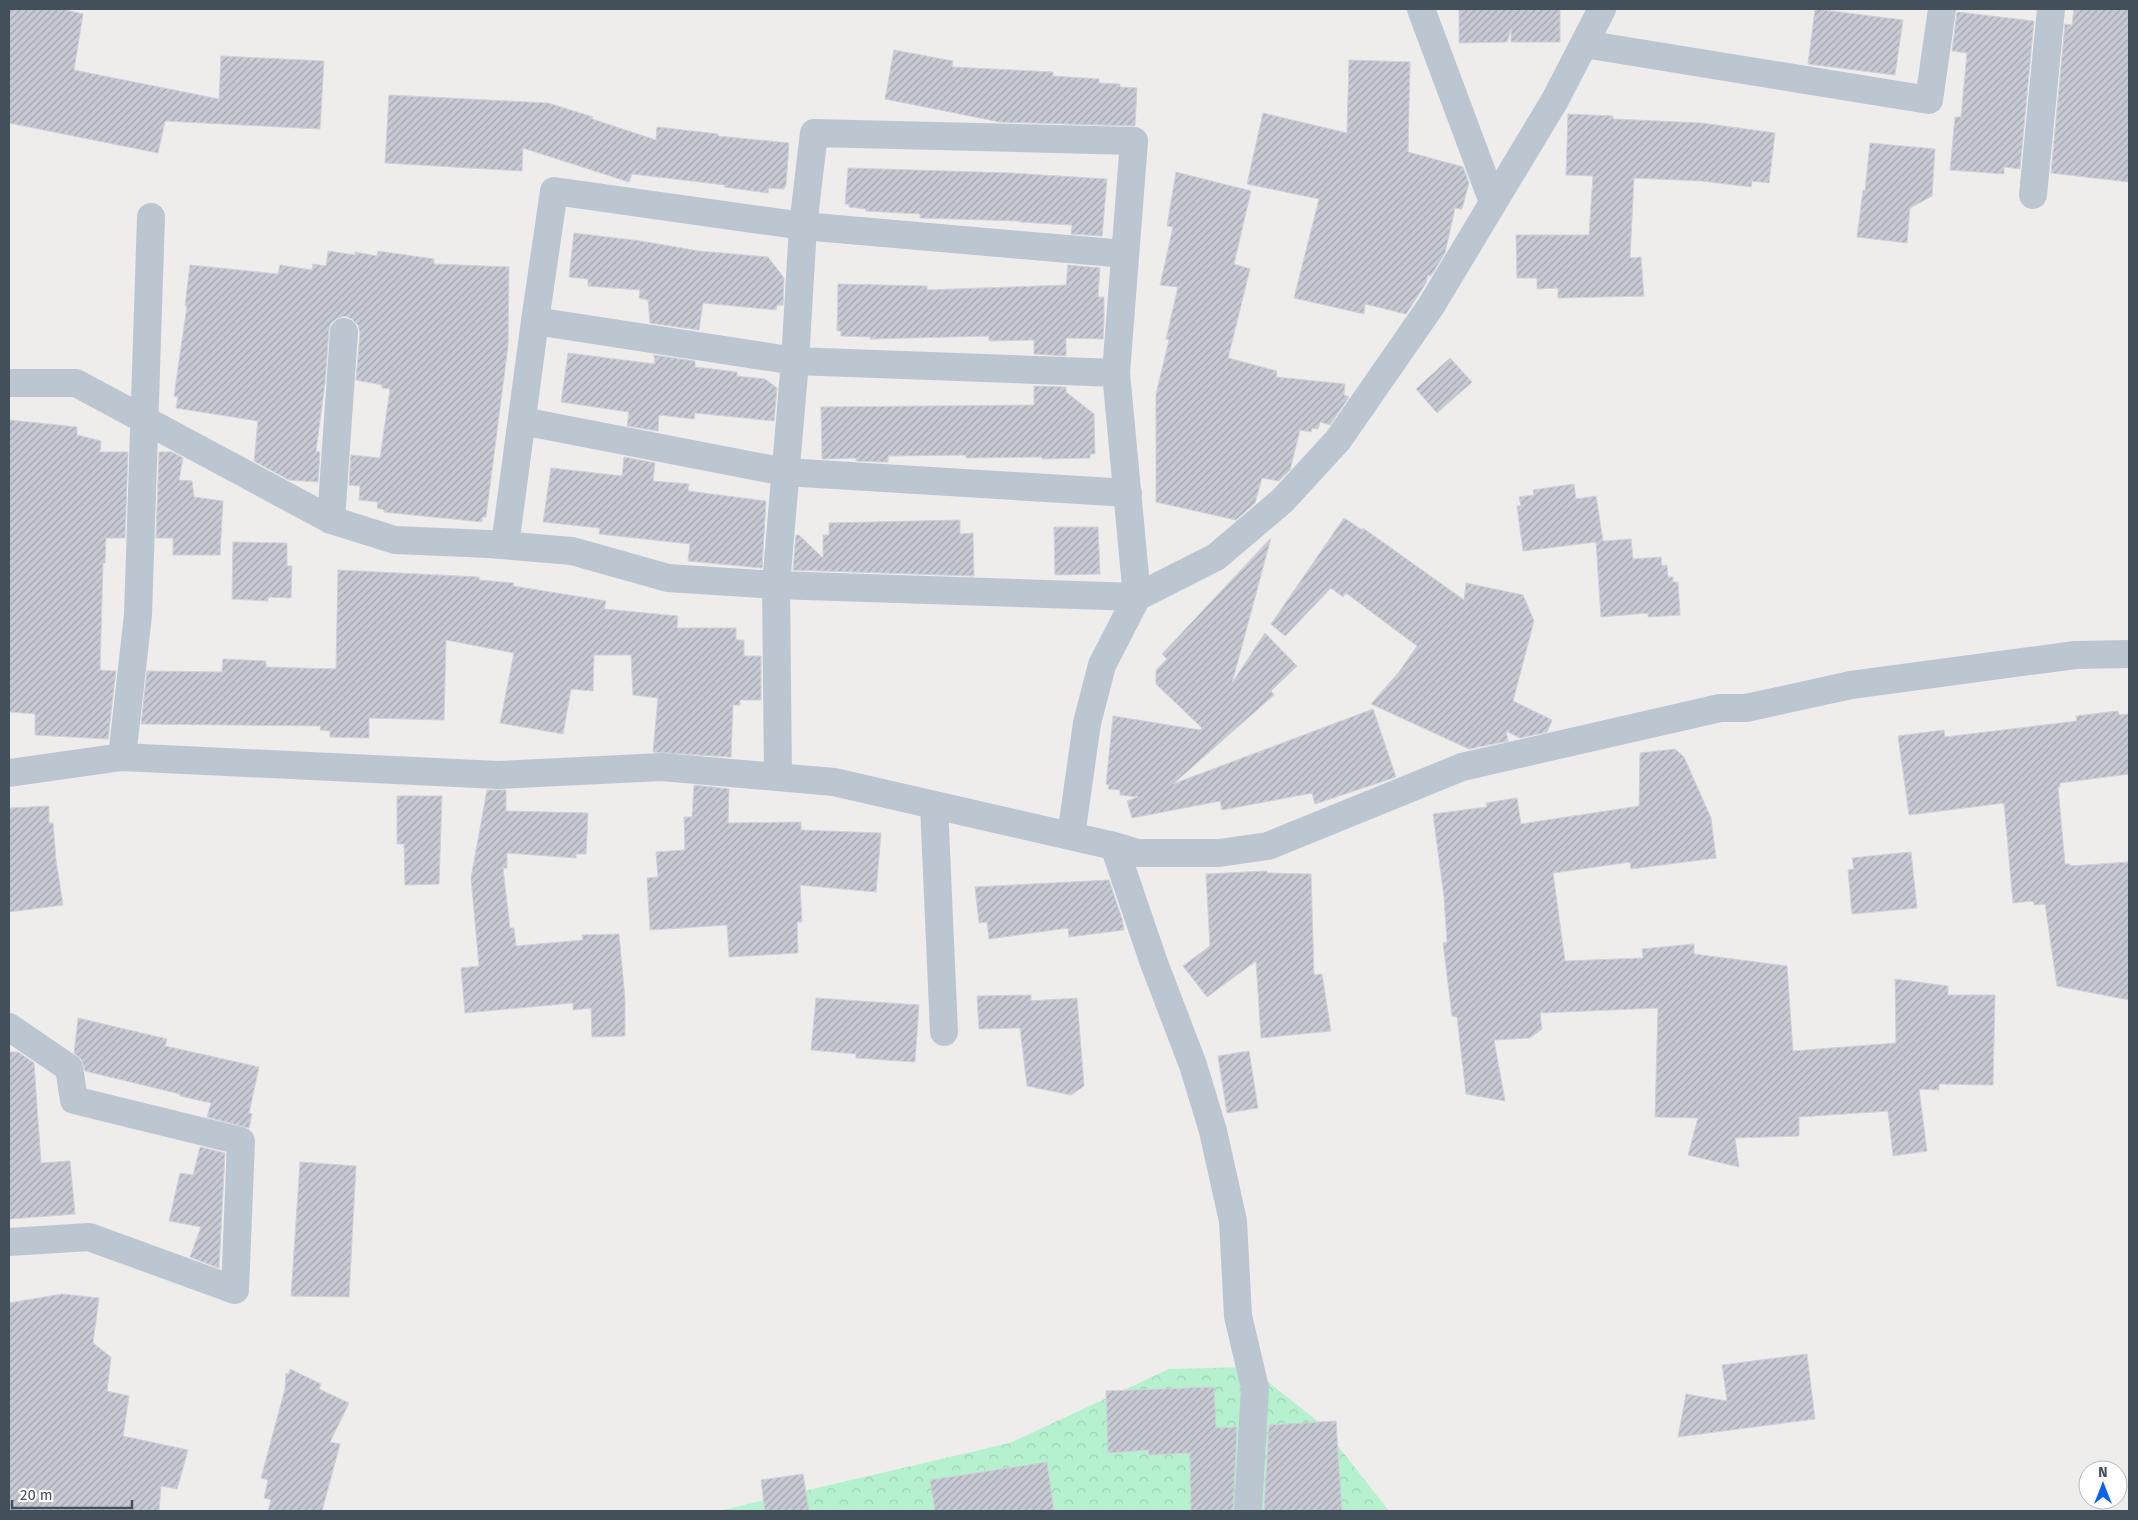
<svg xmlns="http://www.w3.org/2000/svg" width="2138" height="1520" viewBox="0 0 2138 1520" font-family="'Fira Sans',sans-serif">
	<defs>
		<pattern id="forest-crowns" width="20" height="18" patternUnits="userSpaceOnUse" patternTransform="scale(1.25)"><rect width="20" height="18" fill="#b6f1cf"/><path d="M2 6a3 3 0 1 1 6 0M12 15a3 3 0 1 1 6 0" fill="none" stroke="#9ed0b4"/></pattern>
		<pattern id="building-hatch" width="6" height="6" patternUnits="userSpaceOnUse" patternTransform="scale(1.25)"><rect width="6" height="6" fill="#c7cad3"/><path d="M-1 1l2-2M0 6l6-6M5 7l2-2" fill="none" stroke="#a3a6ae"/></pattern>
	</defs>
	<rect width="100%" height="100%" fill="#efecec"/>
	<path fill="url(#forest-crowns)" d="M 1249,1367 L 1320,1423 L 1389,1511 L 718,1511 L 1010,1443 L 1169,1369 Z"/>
	<path fill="url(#building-hatch)" stroke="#cfd2d8" d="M 9,9 L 61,9 L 83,14 L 74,70 L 219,99 L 221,56 L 324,61 L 320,129 L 165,121 L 158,153 L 9,123 Z
		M 1459,9 L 1560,9 L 1560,42 L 1511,42 L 1511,29 L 1507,42 L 1459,43 Z
		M 1815,9 L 1903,20 L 1895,75 L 1808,64 Z
		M 2074,9 L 2129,9 L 2129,182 L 2051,173 L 2065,24 L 2072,25 Z
		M 1957,12 L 2034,21 L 2020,169 L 2004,167 L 2004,174 L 1950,170 L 1955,117 L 1961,117 L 1967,53 L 1952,51 Z
		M 894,50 L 953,61 L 952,67 L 1053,72 L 1053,76 L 1099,79 L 1099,83 L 1120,84 L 1120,87 L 1137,88 L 1135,126 L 1000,122 L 885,99 Z
		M 1349,60 L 1410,62 L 1408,152 L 1463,167 L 1469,183 L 1462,209 L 1455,208 L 1445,253 L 1431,276 L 1428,275 L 1426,283 L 1406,314 L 1365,304 L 1364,314 L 1294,298 L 1319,199 L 1247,184 L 1263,113 L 1347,133 Z
		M 389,95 L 548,103 L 593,117 L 592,119 L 656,140 L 657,127 L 718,134 L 718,136 L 789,143 L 786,185 L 784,189 L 769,188 L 768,193 L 724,187 L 725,185 L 632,174 L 629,182 L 523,148 L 522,171 L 385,163 Z
		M 1568,114 L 1613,116 L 1613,119 L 1702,123 L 1775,133 L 1769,183 L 1752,181 L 1751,187 L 1702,181 L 1634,178 L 1630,258 L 1641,257 L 1644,296 L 1558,298 L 1558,288 L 1537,289 L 1537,278 L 1517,278 L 1516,235 L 1589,235 L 1593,176 L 1566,175 Z
		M 1870,143 L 1935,149 L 1932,196 L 1910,208 L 1907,243 L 1857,237 L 1863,190 L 1865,191 Z
		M 848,168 L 1011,173 L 1107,179 L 1102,236 L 1071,234 L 1072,225 L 1020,222 L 1020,221 L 920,218 L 920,214 L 866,211 L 866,209 L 849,207 L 849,204 L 845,204 Z
		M 1176,172 L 1251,191 L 1234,264 L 1250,269 L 1228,358 L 1277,371 L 1276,377 L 1345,384 L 1344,395 L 1349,397 L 1330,425 L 1320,422 L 1318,429 L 1312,428 L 1311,432 L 1300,430 L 1290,470 L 1279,481 L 1262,478 L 1255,503 L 1236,520 L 1156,502 L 1156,394 L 1169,340 L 1166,339 L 1178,287 L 1160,285 L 1173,227 L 1167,226 Z
		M 574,233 L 641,241 L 699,251 L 768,257 L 784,278 L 783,305 L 777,305 L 776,310 L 703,303 L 699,330 L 650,323 L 648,300 L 639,298 L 640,290 L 588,286 L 588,279 L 569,277 Z
		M 328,251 L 355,255 L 355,252 L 377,256 L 378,251 L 434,259 L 434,264 L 509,267 L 508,346 L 486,517 L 482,517 L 482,522 L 384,512 L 384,510 L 377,508 L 378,502 L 359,500 L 360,486 L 349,485 L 351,455 L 380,458 L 390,389 L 382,388 L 382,385 L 356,380 L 360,333 L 358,325 L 352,319 L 345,316 L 338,318 L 331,323 L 329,330 L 325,383 L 316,451 L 320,452 L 318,482 L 289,480 L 254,461 L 258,421 L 176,408 L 178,397 L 174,396 L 187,306 L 185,306 L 190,265 L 278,274 L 280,265 L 312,270 L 313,264 L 326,266 Z
		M 1068,265 L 1100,268 L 1098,297 L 1104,297 L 1104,321 L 1103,339 L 1066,338 L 1066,356 L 1034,354 L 1034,340 L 989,341 L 989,336 L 870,339 L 871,337 L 841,336 L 841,331 L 837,331 L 838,284 L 927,286 L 927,290 L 1066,285 Z
		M 568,353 L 655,364 L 654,355 L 695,361 L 695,367 L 737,372 L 737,376 L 765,379 L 777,388 L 774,421 L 695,413 L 694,419 L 659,415 L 658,431 L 627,426 L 629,412 L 561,402 Z
		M 1450,358 L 1472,382 L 1437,413 L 1416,389 Z
		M 1034,386 L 1066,387 L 1066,392 L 1094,414 L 1095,454 L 1090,454 L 1090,458 L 1042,459 L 1042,457 L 966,458 L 966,455 L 888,456 L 888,462 L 884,462 L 856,461 L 856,458 L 822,459 L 821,407 L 1034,405 Z
		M 9,420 L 77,427 L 77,435 L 101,441 L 100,452 L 128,452 L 125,538 L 106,538 L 105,563 L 103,563 L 100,670 L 116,671 L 108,739 L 35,735 L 35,714 L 9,712 Z
		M 159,452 L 172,452 L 183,458 L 179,480 L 192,481 L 194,497 L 223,501 L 220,555 L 173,555 L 173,538 L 156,538 Z
		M 624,457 L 655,463 L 653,481 L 689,484 L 688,491 L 766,501 L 762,568 L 688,561 L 690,544 L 599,534 L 600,528 L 543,522 L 551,468 L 622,476 Z
		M 1574,484 L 1576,499 L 1596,496 L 1603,541 L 1631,539 L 1633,559 L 1661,557 L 1662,566 L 1667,565 L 1668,577 L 1673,577 L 1673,582 L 1678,582 L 1680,615 L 1648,617 L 1648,613 L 1601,617 L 1596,542 L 1523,551 L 1517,506 L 1521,506 L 1519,497 L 1534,495 L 1533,490 Z
		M 1344,518 L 1362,530 L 1363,528 L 1464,600 L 1466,583 L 1523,595 L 1534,621 L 1513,701 L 1552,720 L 1547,732 L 1520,738 L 1506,731 L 1508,741 L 1469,749 L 1371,704 L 1399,672 L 1417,646 L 1346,593 L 1343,597 L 1331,588 L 1285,636 L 1271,624 Z
		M 960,520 L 960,534 L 973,533 L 974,576 L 793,570 L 796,535 L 799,535 L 823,558 L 823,535 L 829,535 L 829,523 Z
		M 1054,527 L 1098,527 L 1100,574 L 1055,575 Z
		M 1271,538 L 1232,683 L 1265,633 L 1297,666 L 1271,691 L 1274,695 L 1173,784 L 1373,709 L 1396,777 L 1315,804 L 1312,793 L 1222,810 L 1220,801 L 1132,818 L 1127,801 L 1138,797 L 1120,795 L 1120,790 L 1108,789 L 1109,785 L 1106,784 L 1113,716 L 1200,730 L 1202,728 L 1156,684 L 1156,670 L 1167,659 L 1162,654 Z
		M 233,542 L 287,543 L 287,566 L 292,566 L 291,598 L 268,597 L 268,601 L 232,599 Z
		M 338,570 L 479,577 L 479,580 L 514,583 L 513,586 L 606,601 L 604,609 L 678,616 L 677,628 L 736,628 L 736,640 L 744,640 L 744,656 L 761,656 L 761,700 L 740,700 L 740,705 L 733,705 L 731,757 L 653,752 L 658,698 L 633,695 L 631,655 L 594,655 L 593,691 L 571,689 L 563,734 L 500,723 L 514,653 L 446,640 L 444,720 L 369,718 L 369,738 L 330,737 L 330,731 L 320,730 L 321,726 L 141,724 L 147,671 L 222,672 L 223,659 L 266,661 L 266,667 L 336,669 Z
		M 2118,711 L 2119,715 L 2129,714 L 2129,774 L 2060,783 L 2060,787 L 2058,787 L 2065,864 L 2070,864 L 2070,866 L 2129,862 L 2129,1000 L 2057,986 L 2045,904 L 2034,905 L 2033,901 L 2013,903 L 2004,803 L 1909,815 L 1898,736 L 1944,730 L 1945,737 L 2077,721 L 2076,716 Z
		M 1675,749 L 1684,757 L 1711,818 L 1716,858 L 1631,869 L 1630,862 L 1553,873 L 1565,961 L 1643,958 L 1642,949 L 1694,944 L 1694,954 L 1787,966 L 1793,1051 L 1896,1043 L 1895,979 L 1948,986 L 1948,995 L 1995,995 L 1993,1085 L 1939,1084 L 1939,1090 L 1919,1089 L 1927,1151 L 1893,1156 L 1888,1111 L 1799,1117 L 1799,1136 L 1735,1138 L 1739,1167 L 1688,1155 L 1698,1118 L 1655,1117 L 1658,1008 L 1540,1013 L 1542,1029 L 1530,1038 L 1494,1040 L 1505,1101 L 1466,1094 L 1457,1017 L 1452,1016 L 1443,943 L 1447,942 L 1444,897 L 1433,814 L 1487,807 L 1486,803 L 1517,798 L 1521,824 L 1639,806 L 1640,753 Z
		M 694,785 L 729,789 L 728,823 L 801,822 L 801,830 L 881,833 L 876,892 L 800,885 L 802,922 L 797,922 L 798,953 L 729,957 L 727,925 L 650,930 L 647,878 L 658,877 L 656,852 L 685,850 L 684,817 L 692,817 Z
		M 487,790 L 506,790 L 506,811 L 588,813 L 586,854 L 576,854 L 576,858 L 507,853 L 507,868 L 503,868 L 510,928 L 514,928 L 516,946 L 583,940 L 582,935 L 619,934 L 625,999 L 625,1036 L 592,1037 L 591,1008 L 573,1010 L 573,1003 L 465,1013 L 461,968 L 479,966 L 471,878 Z
		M 397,796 L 442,796 L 439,884 L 405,885 L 404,844 L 397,844 Z
		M 49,806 L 49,823 L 53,823 L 56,860 L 63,905 L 9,912 L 9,808 Z
		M 1911,852 L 1917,908 L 1852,914 L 1848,870 L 1854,869 L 1852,858 Z
		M 1267,871 L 1267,873 L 1311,874 L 1314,975 L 1322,974 L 1331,1031 L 1261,1038 L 1256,961 L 1207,997 L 1183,966 L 1210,946 L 1206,874 Z
		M 1109,880 L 1122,919 L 1124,930 L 1069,937 L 1068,928 L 989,939 L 987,922 L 979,923 L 975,887 Z
		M 1031,995 L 1031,1001 L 1077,998 L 1084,1086 L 1071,1095 L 1027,1086 L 1020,1028 L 979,1029 L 977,996 Z
		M 816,998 L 919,1005 L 915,1062 L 856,1058 L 856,1054 L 811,1050 Z
		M 78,1018 L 167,1039 L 165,1046 L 259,1067 L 249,1113 L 252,1114 L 249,1128 L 207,1117 L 211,1103 L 180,1096 L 180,1094 L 85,1071 L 82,1060 L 74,1053 Z
		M 1249,1051 L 1258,1108 L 1227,1113 L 1218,1056 Z
		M 9,1052 L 18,1052 L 34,1063 L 41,1163 L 70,1161 L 75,1214 L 10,1219 L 9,1198 Z
		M 200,1147 L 225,1153 L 219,1268 L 190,1257 L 201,1227 L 169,1221 L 180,1173 L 193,1175 Z
		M 300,1162 L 356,1166 L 349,1297 L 291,1296 Z
		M 62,1294 L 99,1298 L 93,1343 L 111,1357 L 107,1391 L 129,1396 L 123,1436 L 188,1450 L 177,1489 L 161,1486 L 159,1511 L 9,1511 L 9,1303 Z
		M 1807,1354 L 1815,1419 L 1678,1437 L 1686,1394 L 1727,1401 L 1722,1365 Z
		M 290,1369 L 321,1384 L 319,1389 L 349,1403 L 330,1442 L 340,1444 L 322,1511 L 268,1511 L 271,1500 L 264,1498 L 268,1480 L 261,1478 L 285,1389 L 286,1373 L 289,1374 Z
		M 1214,1387 L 1216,1428 L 1237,1427 L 1233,1511 L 1191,1511 L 1190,1453 L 1149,1455 L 1148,1450 L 1108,1453 L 1106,1391 Z
		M 1336,1421 L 1342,1511 L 1264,1511 L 1269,1425 Z
		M 1047,1462 L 1054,1511 L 935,1511 L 930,1480 Z
		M 803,1474 L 809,1511 L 765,1511 L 761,1480 Z"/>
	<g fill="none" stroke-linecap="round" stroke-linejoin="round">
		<path stroke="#bbc6d0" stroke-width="28" d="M 1421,9 L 1493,202
			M 1584,44 L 1929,100 L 1942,9
			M 2033,195 L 2051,9
			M 9,383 L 76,383 L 331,520 L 395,540 L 489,544 L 572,551 L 668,578 L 776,585 L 1137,597 L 1216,557 L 1283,500 L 1338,440 L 1431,306 L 1555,100 L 1602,9
			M 522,421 L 785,472 L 1128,493
			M 331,520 L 344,332
			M 505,545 L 535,321
			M 122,757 L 138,615 L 151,217
			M 9,773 L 122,757 L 498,775 L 662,767 L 834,782 L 1114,846 L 1137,853 L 1219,853 L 1268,846 L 1462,767 L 1720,708 L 1746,708 L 1851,685 L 2075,655 L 2129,654
			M 778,777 L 776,585 L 795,361 L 803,226 L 814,133 L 1134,141 L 1116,373 L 795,361 L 535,321 L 554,191 L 803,226 L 1125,254
			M 934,805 L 944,1032
			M 1071,836 L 1087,723 L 1102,665 L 1137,597 L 1116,373
			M 1114,846 L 1154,963 L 1193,1065 L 1213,1131 L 1233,1221 L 1238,1316 L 1255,1388 L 1248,1511
			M 9,1027 L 69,1068 L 74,1100 L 241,1141 L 235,1290 L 89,1237 L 9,1242"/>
	</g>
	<rect width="2138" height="1520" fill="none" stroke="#434f5b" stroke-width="20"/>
	<g transform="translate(2103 1485)"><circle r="24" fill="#ffffff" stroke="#b4b9bd"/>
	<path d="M0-4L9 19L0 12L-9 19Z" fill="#0d63e8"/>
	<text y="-8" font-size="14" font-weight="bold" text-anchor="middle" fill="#434f5b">N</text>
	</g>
	<path d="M12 1500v8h120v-8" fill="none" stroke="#434f5b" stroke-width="2.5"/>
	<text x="20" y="1500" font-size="15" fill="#434f5b" stroke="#ffffff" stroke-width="4" paint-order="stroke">20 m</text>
</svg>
